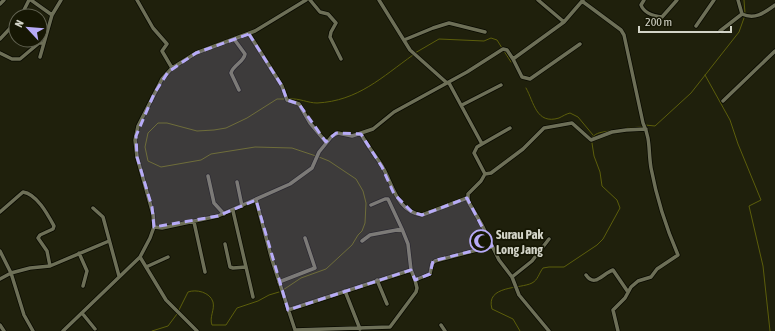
<svg xmlns="http://www.w3.org/2000/svg" width="775" height="331" viewBox="0 0 775 331" font-family="'Asap Condensed',sans-serif">
	<rect width="100%" height="100%" fill="#1f200c"/>
	<g fill="none" stroke-linecap="round" stroke-linejoin="round">
		<path stroke="#5c5e0b" stroke-width="1" d="M 744,0 L 745,13
			M 504,51 L 511,62
			M 415,53 L 439,39 L 484,41 L 491,38 L 497,40 L 502,48
			M 705,75 L 730,120 L 738,144 L 761,200 L 749,206 L 763,266 L 770,331
			M 526,88 C 534,102 536,125 559,118 C 563,116 566,114 570,113 L 578,117 L 593,135
			M 284,99 L 277,99 L 247,118 L 226,128 L 214,130 L 197,131 L 167,123 L 158,123 L 148,133 L 145,147 L 148,161 L 161,167 L 201,160 L 211,154 L 255,147 L 292,148 L 316,156
			M 290,99 C 299,98 308,103 317,103 C 358,101 382,77 413,55
			M 645,125 L 655,126 L 691,93 L 739,32 L 744,18
			M 627,128 L 642,127
			M 592,138 C 595,132 604,132 610,131
			M 283,290 L 301,278 L 326,269 L 352,245 L 358,235 L 362,231 L 365,223 L 366,203 L 363,191 L 356,179 L 329,161 L 319,157
			M 179,310 L 188,292 C 196,289 210,292 213,302 C 215,310 209,317 212,325 L 226,325 L 237,308 L 258,301 L 269,295 L 279,292
			M 152,331 L 168,326 L 177,314
			M 520,331 L 513,319 L 492,309 C 485,285 521,289 532,283 C 538,280 539,273 543,268 L 549,267 L 564,267 L 597,245 L 603,239 L 620,208 L 617,200 L 602,186 L 600,172 L 594,156 L 592,143"/>
		<g stroke="#090a00" stroke-width="5">
			<path id="minor" d="M 31,0 L 52,15
				M 137,0 L 153,28 L 167,44 L 162,51 L 172,68
				M 310,0 L 320,12 L 328,14 L 336,23 L 331,32 L 330,37 L 341,59
				M 379,0 L 410,50 L 447,83
				M 538,0 L 564,22
				M 644,0 L 641,5 C 644,13 654,16 662,17 L 677,0
				M 738,0 L 742,14 C 755,20 764,13 775,5
				M 582,1 L 621,30 L 624,35 L 643,123 C 651,140 648,150 651,168 C 657,200 665,225 678,255 L 657,269 L 651,277 L 638,281 L 631,287 L 625,298 L 613,310 L 618,331
				M 0,4 L 4,0
				M 21,16 L 29,0
				M 696,26 L 714,0
				M 720,31 L 742,14
				M 249,34 L 282,86 L 287,100 L 299,104 L 310,123 L 326,142
				M 0,39 L 16,22
				M 234,39 L 245,54 C 244,62 233,65 231,73 L 239,90
				M 404,40 L 433,28 L 449,23 L 485,32
				M 0,53 L 12,59 L 20,59 L 39,43 L 43,43
				M 40,57 L 52,15 L 61,0
				M 513,59 L 522,77 L 530,79 L 580,44
				M 449,83 L 482,144 L 477,147 L 474,153 L 485,174 L 481,181 L 468,194 L 468,201 L 482,225 L 499,260 L 512,277 L 519,295 L 549,331
				M 723,101 L 775,51
				M 462,105 L 501,85
				M 361,134 C 367,145 375,155 382,166 C 393,184 396,211 422,215 L 467,198
				M 482,144 L 510,128
				M 485,174 L 491,173 L 523,149 L 544,128 L 572,123 L 591,140 L 612,132 L 626,130 L 646,129
				M 208,176 L 214,203 L 224,214
				M 237,182 L 242,206
				M 256,200 L 272,260 L 295,330 L 390,327 L 416,292 L 417,288 L 415,280
				M 371,205 L 385,199 L 388,199 L 402,229
				M 93,208 L 103,217 L 119,276
				M 233,211 L 253,297
				M 0,212 L 23,192 C 37,194 48,215 54,226 L 53,229 L 40,235 L 38,238 L 47,251 L 50,266
				M 194,222 L 205,272
				M 154,227 L 162,228 L 218,216 L 290,184 L 312,168 L 319,152 L 332,136 L 338,133 L 352,136 L 373,129 L 394,112 L 467,72 L 503,49 L 507,50 L 513,59 L 564,22 L 583,0
				M 362,241 L 370,235 L 402,229 L 408,244 L 411,270 L 415,280 L 430,274 L 432,264 L 435,261 L 492,246
				M 225,244 L 230,267 L 233,268 L 246,267
				M 0,251 L 11,273 L 24,315 L 33,331
				M 79,253 L 87,271 L 83,286
				M 140,257 L 166,300 L 197,331
				M 146,267 L 168,257
				M 586,275 C 595,288 603,273 613,270 L 628,292
				M 512,277 L 532,261 L 549,239
				M 0,279 L 11,273 L 30,268 L 50,266 L 109,241
				M 377,280 L 387,304
				M 279,282 L 315,268 L 305,238
				M 345,291 L 360,329
				M 288,310 L 411,270
				M 82,313 L 95,329
				M 0,325 L 4,331
				M 441,325 L 445,331
				M 63,331 L 140,257 L 150,238 L 154,227 L 153,214 L 137,157 L 135,140 L 138,126 L 162,79 L 172,68 L 196,53 L 255,31 L 306,0"/>
		</g>
		<use href="#minor" stroke="#6d6f57" stroke-width="3.5"/>
	</g>
	<path fill="#b7abf8" fill-opacity="0.2" stroke="#b7abf8" stroke-width="3" stroke-dasharray="8 5" stroke-linejoin="round" d="M 249,34 L 282,86 L 287,100 L 299,104 L 326,142 L 336,133 L 361,134 L 382,167 L 394,194 L 412,212 L 422,215 L 467,198 L 492,246 L 433,261 L 430,274 L 415,280 L 411,270 L 288,310 L 256,200 L 218,216 L 154,227 L 152,207 L 137,157 L 136,136 L 154,94 L 168,72 L 196,53 Z"/>
	<defs>
		<g id="mosque-ring" transform="scale(1.15)"><circle r="9.5" fill="#161704" stroke="#b7abf8" stroke-width="1.5"/><path d="M3.5-4.9A6 6 0 1 0 3.5 4.9A5 5 0 1 1 3.5-4.9Z" fill="#b7abf8"/></g>
	</defs>
	<g fill-rule="evenodd">
		<use href="#mosque-ring" x="481" y="241"/>
	</g>
	<g text-anchor="middle" dominant-baseline="central" stroke-width="3.5" stroke-linejoin="round" paint-order="stroke">
		<g font-size="13" font-weight="bold" fill="#d3d4c8" stroke="#161704" text-anchor="start">
			<text x="496" y="234">Surau Pak<tspan x="496" dy="15">Long Jang</tspan></text>
		</g>
	</g>
	<g transform="translate(28 28) rotate(296)"><circle r="19" fill="#161704" stroke="#626352"/>
	<path d="M0-3L7 15L0 10L-7 15Z" fill="#b7abf8"/>
	<text y="-6" font-size="11" font-weight="bold" text-anchor="middle" fill="#d3d4c8">N</text>
	</g>
	<path d="M639 26v6h92v-6" fill="none" stroke="#d3d4c8" stroke-width="2"/>
	<text x="645" y="26" font-size="12" fill="#d3d4c8" stroke="#161704" stroke-width="3" paint-order="stroke">200 m</text>
</svg>
